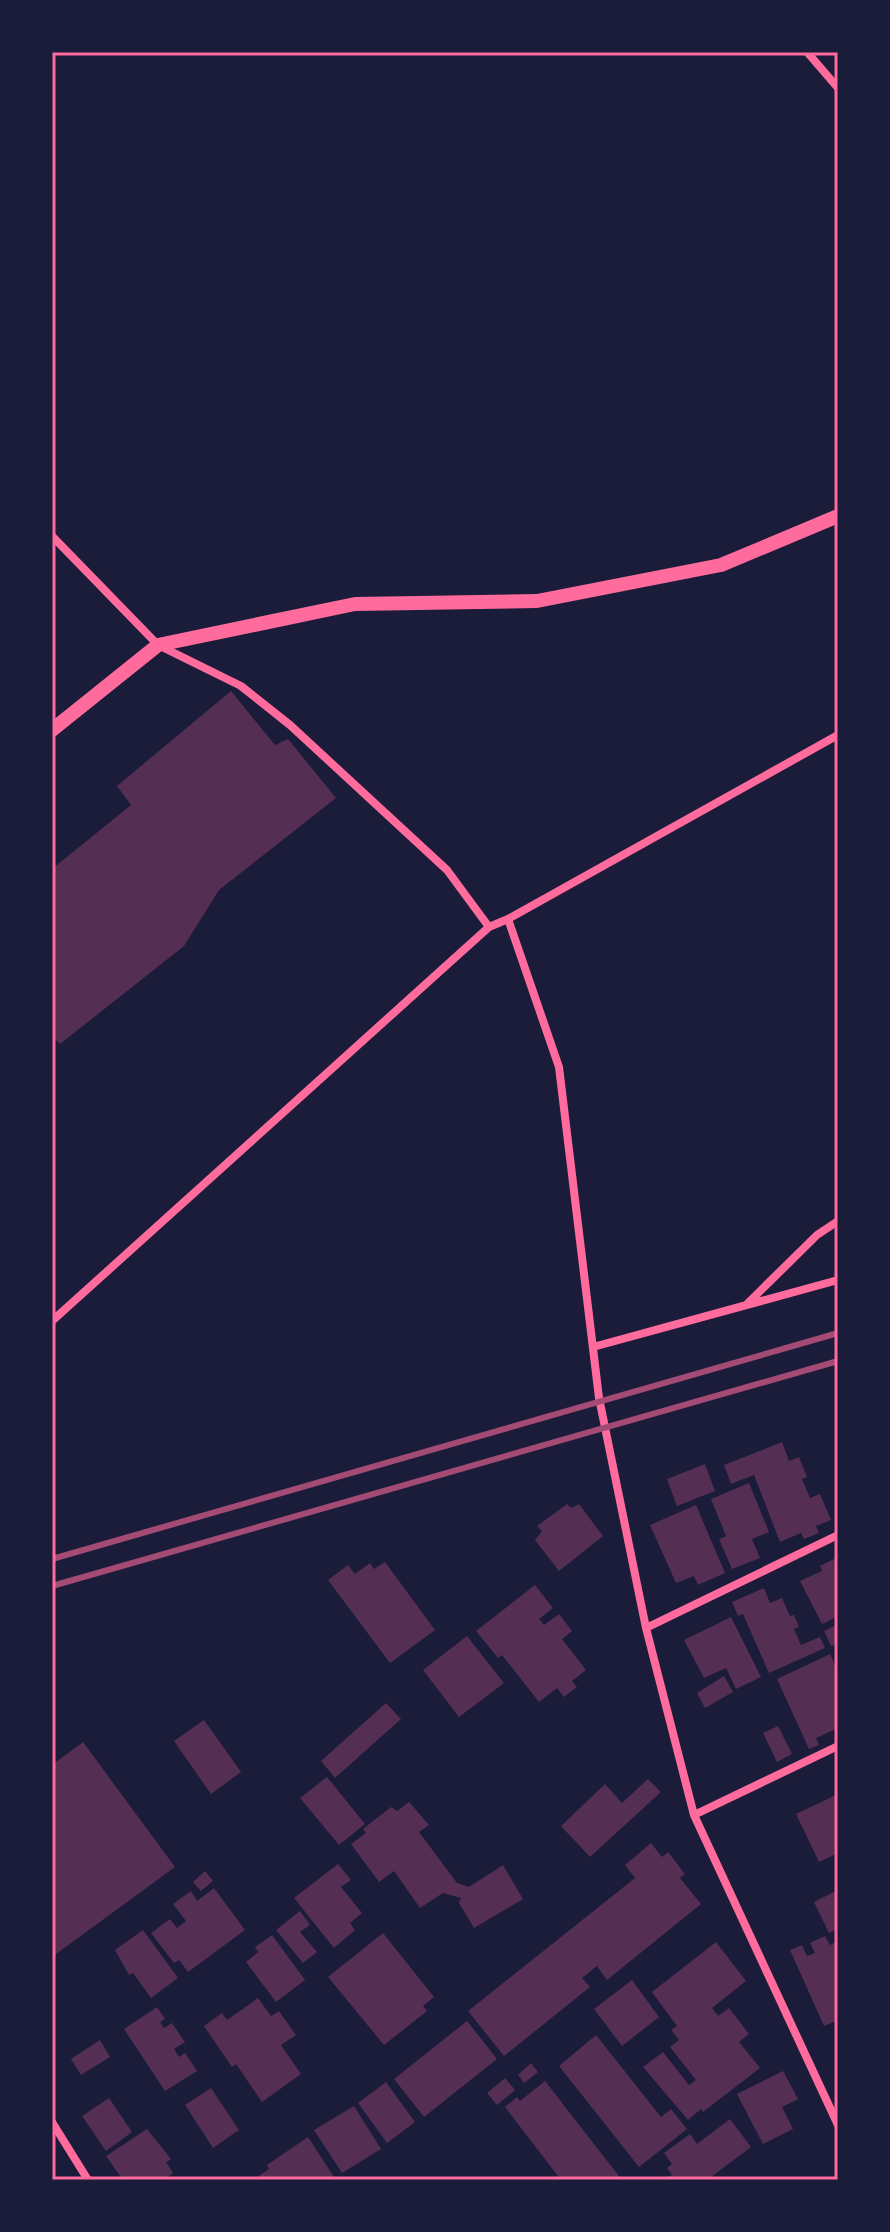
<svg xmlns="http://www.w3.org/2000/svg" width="890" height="2232" viewBox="0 0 890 2232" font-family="Bitter,serif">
	<rect width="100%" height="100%" fill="#1b1b3a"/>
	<path fill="#542f53" d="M 231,691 L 275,745 L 288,739 L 336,798 L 219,890 L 184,946 L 60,1044 L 52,1036 L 52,869 L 131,805 L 117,786 Z
		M 782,1442 L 789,1461 L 799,1457 L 807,1477 L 802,1479 L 810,1498 L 820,1494 L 831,1520 L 816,1526 L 819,1533 L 804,1539 L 801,1533 L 780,1542 L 754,1475 L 731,1484 L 724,1465 Z
		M 705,1464 L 715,1491 L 677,1506 L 667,1479 Z
		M 749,1483 L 769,1532 L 752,1539 L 760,1558 L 732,1569 L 719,1539 L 726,1536 L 711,1499 Z
		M 567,1504 L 571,1508 L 579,1504 L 603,1536 L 559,1571 L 535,1540 L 542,1531 L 537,1526 Z
		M 696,1505 L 725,1573 L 698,1585 L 694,1576 L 676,1583 L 650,1525 Z
		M 834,1559 L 838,1567 L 838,1616 L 822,1624 L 800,1581 L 822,1571 L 820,1566 Z
		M 385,1562 L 435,1630 L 390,1663 L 328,1580 L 348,1565 L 355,1574 L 370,1563 L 374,1569 Z
		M 535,1585 L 553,1608 L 539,1619 L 544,1625 L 559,1614 L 572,1631 L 562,1639 L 586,1670 L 572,1681 L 577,1687 L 564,1697 L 557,1688 L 539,1702 L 502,1655 L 498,1658 L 476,1631 Z
		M 764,1588 L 770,1603 L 782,1598 L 790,1616 L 794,1615 L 799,1627 L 794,1629 L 801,1645 L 820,1637 L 825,1648 L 769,1673 L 743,1614 L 738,1616 L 732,1602 Z
		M 731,1617 L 761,1677 L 736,1689 L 726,1668 L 704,1678 L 684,1640 Z
		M 838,1624 L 838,1643 L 831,1646 L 824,1631 Z
		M 467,1636 L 504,1683 L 459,1717 L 423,1670 Z
		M 830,1654 L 838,1672 L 838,1728 L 816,1738 L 819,1745 L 809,1749 L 777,1679 Z
		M 724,1676 L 733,1692 L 705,1708 L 697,1693 Z
		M 386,1703 L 401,1719 L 335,1778 L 321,1761 Z
		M 204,1720 L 241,1772 L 211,1794 L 174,1741 Z
		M 778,1726 L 792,1754 L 777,1762 L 763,1733 Z
		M 83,1742 L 175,1867 L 52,1957 L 52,1765 Z
		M 327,1777 L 365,1824 L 339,1845 L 300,1798 Z
		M 648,1779 L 661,1792 L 590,1857 L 561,1826 L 605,1784 L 622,1803 Z
		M 838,1794 L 838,1853 L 819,1862 L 796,1814 Z
		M 409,1802 L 429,1825 L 419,1832 L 457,1883 L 469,1887 L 503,1865 L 523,1899 L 474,1928 L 459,1903 L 461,1898 L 443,1893 L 420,1908 L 394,1871 L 379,1882 L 351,1844 L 366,1833 L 363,1829 L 391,1807 L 397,1811 Z
		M 651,1843 L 662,1857 L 668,1852 L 685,1874 L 680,1878 L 701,1904 L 607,1980 L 597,1966 L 582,1978 L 590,1987 L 504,2056 L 468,2011 L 635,1878 L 625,1865 Z
		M 338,1864 L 351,1880 L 341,1887 L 362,1913 L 350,1923 L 355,1930 L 334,1948 L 294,1898 Z
		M 205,1871 L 213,1881 L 201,1891 L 193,1882 Z
		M 214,1888 L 245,1930 L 188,1972 L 179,1960 L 174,1963 L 151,1933 L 170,1919 L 177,1928 L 186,1921 L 173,1904 L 191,1891 L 197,1901 Z
		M 838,1890 L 838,1929 L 829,1933 L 814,1902 Z
		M 300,1911 L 310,1925 L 300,1932 L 317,1952 L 303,1963 L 276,1930 Z
		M 143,1930 L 178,1978 L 151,1998 L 133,1973 L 129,1975 L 115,1950 Z
		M 383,1933 L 434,1997 L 423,2006 L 427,2011 L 384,2045 L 328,1977 Z
		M 272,1935 L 305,1980 L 276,2002 L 246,1962 L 258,1952 L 255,1947 Z
		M 825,1936 L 830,1945 L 838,1941 L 838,2020 L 824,2026 L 790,1950 L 802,1945 L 807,1956 L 815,1953 L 810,1943 Z
		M 716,1942 L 746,1981 L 712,2008 L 718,2016 L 729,2008 L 749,2034 L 739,2042 L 760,2068 L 703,2112 L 701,2109 L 688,2120 L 643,2067 L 663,2052 L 689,2085 L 696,2080 L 670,2047 L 679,2040 L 671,2030 L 677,2026 L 652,1992 Z
		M 632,1980 L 659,2017 L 622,2046 L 594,2009 Z
		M 258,1998 L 271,2016 L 279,2011 L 296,2035 L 281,2045 L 301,2074 L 262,2102 L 236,2064 L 232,2067 L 204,2026 L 222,2013 L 227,2020 Z
		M 157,2007 L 165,2019 L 160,2022 L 164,2028 L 172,2023 L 185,2042 L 174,2049 L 179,2057 L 185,2053 L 197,2071 L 165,2091 L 124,2029 Z
		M 467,2021 L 497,2059 L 424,2117 L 394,2079 Z
		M 596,2035 L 661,2117 L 671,2109 L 687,2129 L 639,2167 L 559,2066 Z
		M 100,2040 L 110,2057 L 81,2075 L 71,2059 Z
		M 531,2063 L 538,2072 L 524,2083 L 518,2075 Z
		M 783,2071 L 798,2099 L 782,2107 L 793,2129 L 763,2144 L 737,2094 Z
		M 505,2078 L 515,2090 L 497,2105 L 487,2093 Z
		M 545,2081 L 622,2180 L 561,2180 L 505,2107 L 517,2097 L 520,2101 Z
		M 386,2082 L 415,2122 L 387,2143 L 358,2103 Z
		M 211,2088 L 239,2130 L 213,2148 L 185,2105 Z
		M 109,2098 L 132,2132 L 106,2151 L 82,2116 Z
		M 354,2106 L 381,2149 L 342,2173 L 314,2130 Z
		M 730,2119 L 751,2147 L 707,2180 L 670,2180 L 668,2177 L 672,2175 L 667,2168 L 672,2164 L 664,2153 L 690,2134 L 697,2144 Z
		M 147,2129 L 171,2159 L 166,2162 L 173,2173 L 163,2180 L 123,2180 L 106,2156 Z
		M 308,2137 L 336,2180 L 253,2180 L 269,2169 L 267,2165 Z"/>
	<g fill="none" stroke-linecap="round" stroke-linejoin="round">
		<path stroke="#ff6b9d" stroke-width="8" d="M 807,52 L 838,88
			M 52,536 L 158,645 L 241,686 L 290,725 L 447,870 L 489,927
			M 508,919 L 559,1067 L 599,1398 L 646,1628 L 694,1815 L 838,2125
			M 746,1305 L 817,1235 L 838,1221
			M 52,1321 L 489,927 L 508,919 L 838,735
			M 593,1347 L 838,1280
			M 646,1628 L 838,1535
			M 694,1815 L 838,1746
			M 52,2122 L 88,2180"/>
		<path stroke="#ff6b9d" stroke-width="14" d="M 52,730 L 158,645 L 355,604 L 537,601 L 721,565 L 838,516"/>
		<path stroke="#a44b75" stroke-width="6" d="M 52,1559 L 838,1333
			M 52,1586 L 838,1361"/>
	</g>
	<rect width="890" height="2232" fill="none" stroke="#1b1b3a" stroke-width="108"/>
	<rect x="54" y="54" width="782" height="2124" fill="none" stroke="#ff6b9d" stroke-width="3"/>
</svg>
